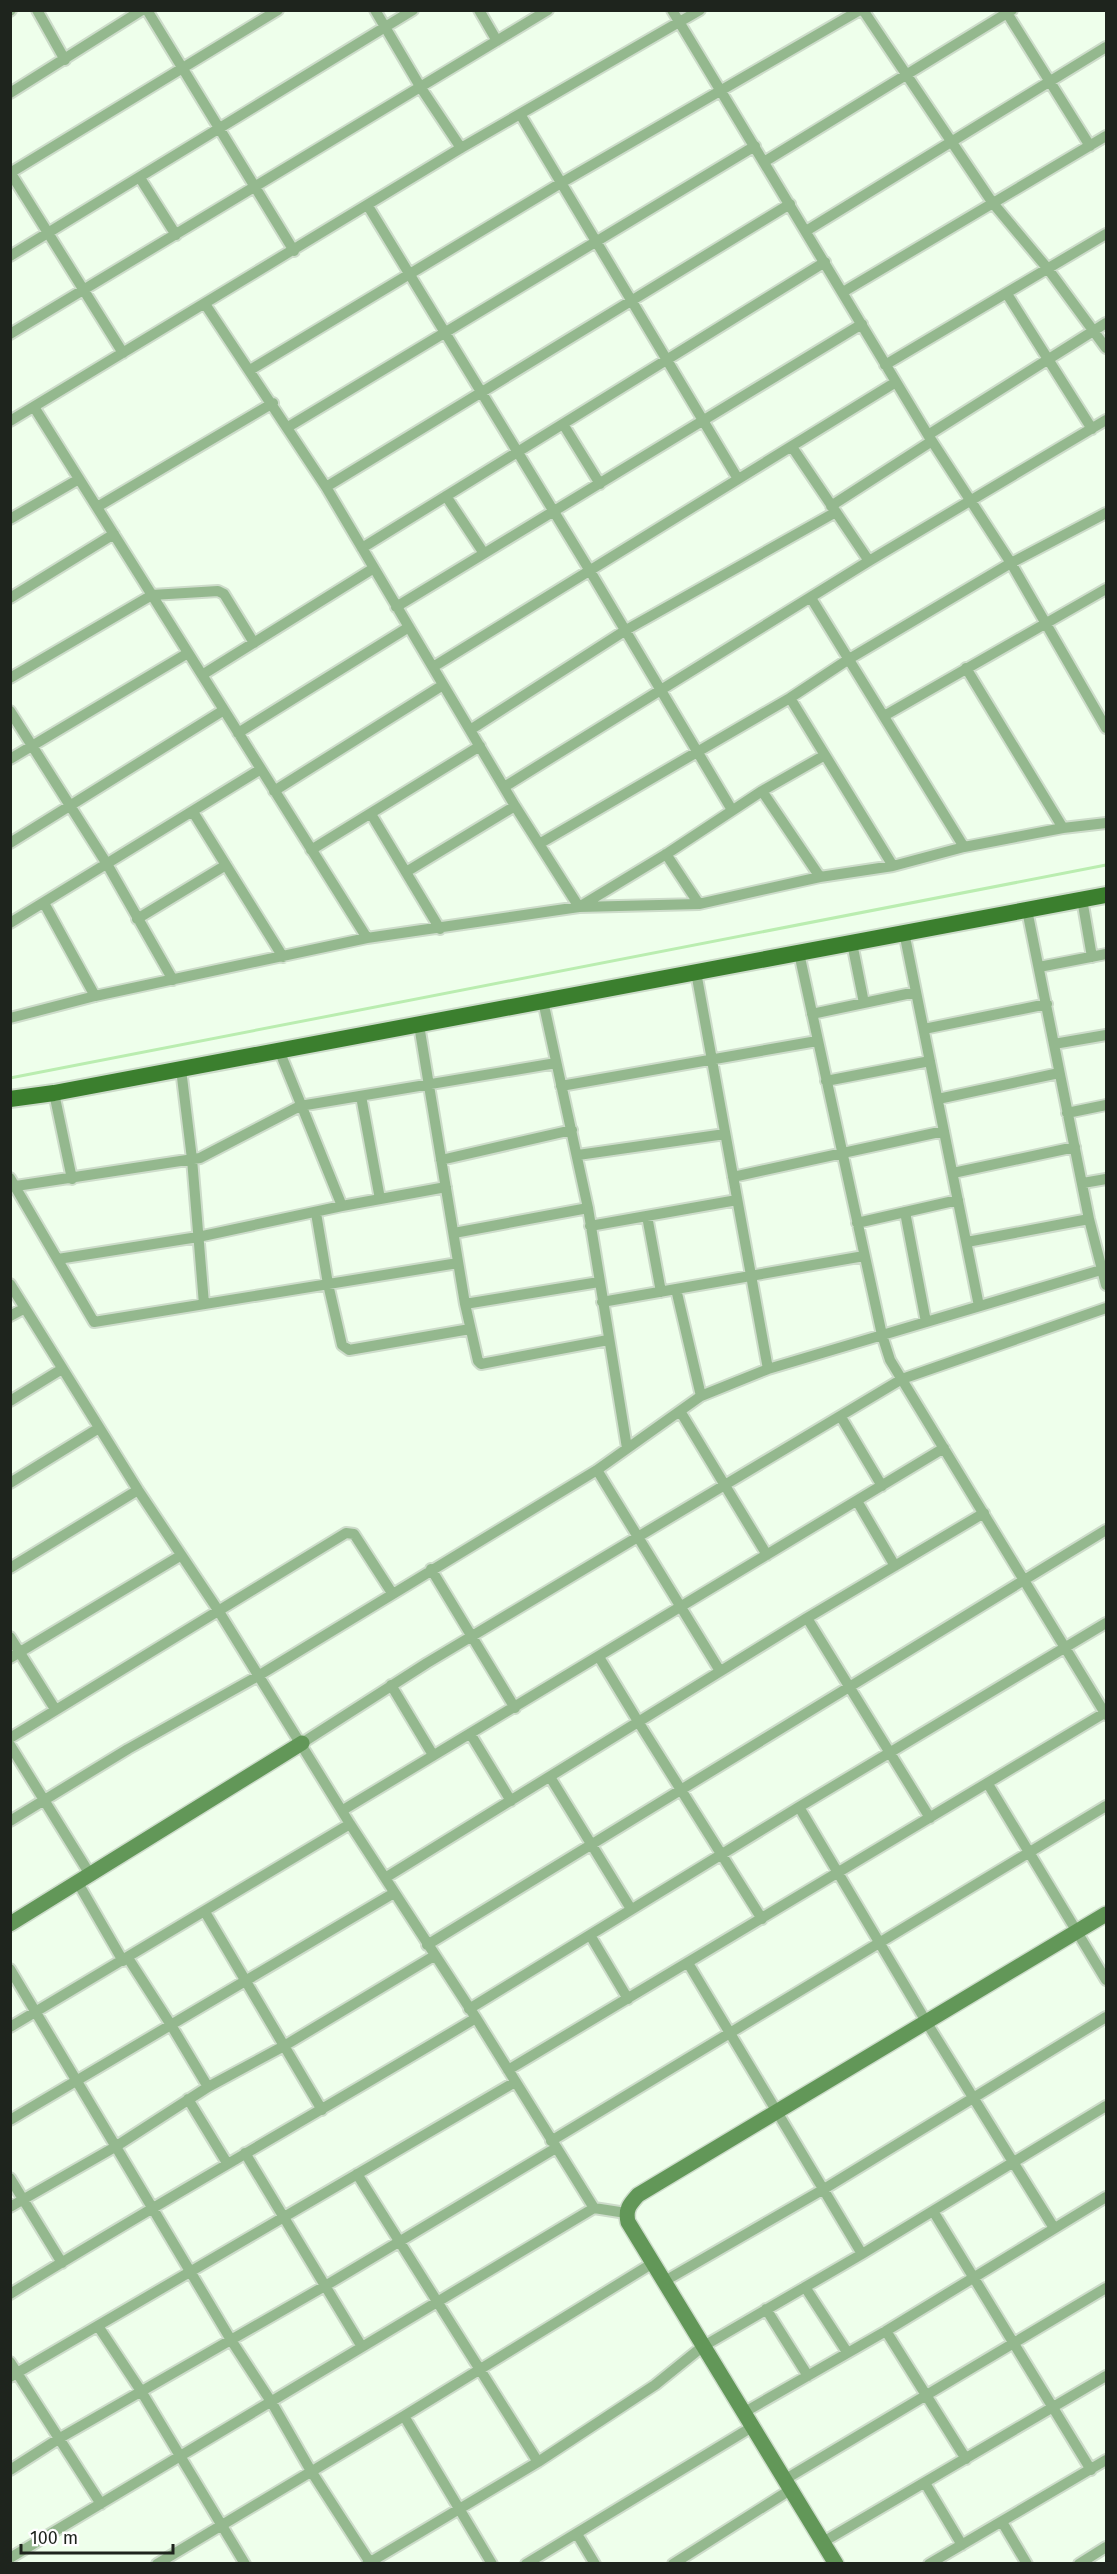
<svg xmlns="http://www.w3.org/2000/svg" width="1117" height="2574" viewBox="0 0 1117 2574" font-family="'Fira Sans',sans-serif">
	<rect width="100%" height="100%" fill="#eeffeb"/>
	<g fill="none" stroke-linecap="round" stroke-linejoin="round">
		<path stroke="#baedb0" stroke-width="3" d="M 10,1078 L 1106,865"/>
		<g stroke="#cddcca" stroke-width="14">
			<path id="street" d="M 37,10 L 65,60
				M 147,10 L 294,251
				M 375,10 L 421,88 L 461,148
				M 479,10 L 497,41
				M 672,10 L 928,435 L 1011,563 L 1106,728
				M 863,10 L 992,202 L 1048,269 L 1106,348
				M 10,11 L 11,10
				M 1007,13 L 1090,146
				M 10,93 L 142,10
				M 520,114 L 738,479
				M 764,162 L 1012,10
				M 10,172 L 123,353
				M 10,173 L 278,10
				M 140,178 L 176,235
				M 368,206 L 590,571 L 732,810
				M 806,231 L 1106,47
				M 10,256 L 413,10
				M 843,292 L 1106,136
				M 1007,294 L 1092,429
				M 205,304 L 326,487 L 515,806 L 579,907 L 668,853 L 762,791
				M 10,334 L 548,10
				M 885,365 L 1106,234
				M 250,370 L 561,183 L 860,10
				M 34,407 L 367,938
				M 10,421 L 461,148 L 700,10
				M 563,424 L 600,484
				M 288,427 L 755,146
				M 928,435 L 1106,323
				M 792,447 L 869,561
				M 326,487 L 790,204
				M 446,496 L 483,552
				M 831,506 L 932,441
				M 97,507 L 273,403
				M 10,519 L 79,479
				M 362,548 L 825,262
				M 10,598 L 114,534
				M 811,598 L 964,847
				M 396,607 L 862,324
				M 433,667 L 896,382
				M 966,668 L 1063,828
				M 202,675 L 374,568
				M 10,678 L 152,595 L 218,591 L 224,594 L 254,643
				M 790,698 L 893,866
				M 10,711 L 107,864 L 173,980
				M 884,716 L 1106,589
				M 470,730 L 626,630 L 836,512
				M 238,733 L 409,627
				M 10,759 L 188,653
				M 504,787 L 869,561 L 1106,420
				M 274,791 L 443,685
				M 193,812 L 283,957
				M 371,814 L 440,929
				M 10,843 L 224,710
				M 539,844 L 790,698 L 849,659 L 1011,563 L 1106,513
				M 311,850 L 480,746
				M 666,854 L 699,904
				M 406,872 L 515,806
				M 820,877 L 762,791 L 825,755
				M 1082,899 L 1092,957
				M 44,903 L 95,996
				M 1027,910 L 1089,1219 L 1106,1285
				M 137,919 L 226,865
				M 10,923 L 261,769
				M 904,932 L 979,1306
				M 852,943 L 864,1003
				M 799,953 L 882,1335 L 890,1360 L 1106,1715
				M 1039,967 L 1106,954
				M 696,972 L 768,1369
				M 543,1001 L 588,1208 L 627,1448
				M 812,1014 L 916,992
				M 10,1018 L 95,996 L 367,938 L 579,907 L 699,904 L 820,877 L 893,866 L 964,847 L 1063,828 L 1106,823
				M 419,1025 L 465,1304 L 478,1361 L 481,1364 L 608,1340
				M 924,1029 L 1047,1004
				M 1054,1044 L 1106,1035
				M 279,1050 L 342,1206
				M 181,1069 L 192,1159 L 204,1304
				M 826,1081 L 930,1061
				M 561,1086 L 817,1041
				M 54,1093 L 72,1179
				M 361,1096 L 380,1199
				M 938,1099 L 1059,1073
				M 1067,1113 L 1106,1105
				M 578,1155 L 725,1134
				M 441,1160 L 572,1130
				M 953,1173 L 1075,1147
				M 733,1177 L 944,1131
				M 10,1178 L 94,1322 L 458,1263
				M 1083,1183 L 1106,1179
				M 16,1186 L 200,1158 L 300,1106 L 556,1063
				M 905,1212 L 926,1322
				M 316,1213 L 328,1284 L 342,1345 L 349,1350 L 470,1329
				M 647,1216 L 661,1292
				M 857,1223 L 958,1200
				M 590,1226 L 737,1200
				M 454,1233 L 588,1208
				M 967,1242 L 1089,1219
				M 58,1259 L 198,1237 L 342,1206 L 446,1187
				M 10,1284 L 138,1490 L 218,1610 L 350,1824 L 476,2018 L 594,2208 L 626,2213
				M 676,1289 L 701,1396
				M 602,1302 L 864,1256
				M 465,1304 L 599,1282
				M 10,1316 L 25,1308
				M 10,1401 L 62,1369
				M 680,1411 L 767,1555
				M 841,1417 L 882,1486
				M 597,1470 L 720,1671
				M 10,1483 L 99,1428
				M 857,1501 L 895,1566
				M 10,1568 L 138,1490
				M 431,1569 L 515,1708
				M 807,1618 L 930,1818
				M 10,1637 L 55,1709
				M 599,1657 L 639,1723 L 762,1919
				M 10,1658 L 180,1556
				M 391,1685 L 433,1755
				M 471,1735 L 511,1801
				M 10,1738 L 346,1533 L 354,1534 L 392,1593
				M 302,1743 L 427,1663 L 902,1379 L 1106,1308
				M 10,1745 L 91,1876
				M 550,1777 L 631,1909
				M 988,1784 L 1106,1980
				M 799,1807 L 927,2023 L 1054,2228
				M 343,1810 L 944,1448
				M 10,1821 L 128,1749 L 258,1676 L 597,1470 L 701,1396 L 768,1369 L 1101,1270
				M 385,1878 L 807,1618 L 984,1513
				M 78,1883 L 123,1961
				M 205,1912 L 322,2110
				M 590,1935 L 628,1999
				M 427,1945 L 1106,1530
				M 128,1958 L 171,2025 L 208,2087
				M 688,1963 L 862,2254
				M 10,1969 L 231,2340 L 272,2403 L 311,2471 L 371,2564
				M 469,2009 L 799,1807 L 1106,1623
				M 10,2027 L 350,1824
				M 508,2070 L 1106,1712
				M 188,2099 L 227,2163
				M 10,2120 L 394,1893
				M 551,2141 L 1106,1806
				M 245,2153 L 362,2347
				M 357,2174 L 538,2462
				M 10,2178 L 62,2263
				M 10,2207 L 115,2147 L 208,2087 L 284,2046 L 434,1956
				M 933,2211 L 1091,2470
				M 663,2282 L 824,2189 L 1106,2017
				M 805,2287 L 847,2352
				M 10,2294 C 164,2199 321,2111 476,2018
				M 766,2309 L 808,2376
				M 98,2326 L 141,2391 L 245,2564
				M 886,2331 L 966,2459
				M 10,2362 L 101,2504
				M 10,2377 L 515,2082
				M 743,2413 L 886,2331 L 1106,2197
				M 404,2416 L 492,2564
				M 10,2470 L 60,2438 L 325,2286 L 556,2148
				M 784,2480 L 1106,2288
				M 925,2483 L 962,2545
				M 1002,2522 L 1027,2564
				M 577,2534 L 595,2564
				M 823,2542 L 1106,2376
				M 10,2558 L 594,2208
				M 157,2564 L 404,2416 L 653,2263
				M 367,2564 L 538,2462 L 655,2385 L 702,2347 L 862,2254 L 1106,2106
				M 526,2564 L 752,2427
				M 673,2564 L 790,2490
				M 929,2564 L 1106,2460
				M 1079,2564 L 1106,2547"/>
		</g>
		<g stroke="#cddcca" stroke-width="18">
			<path id="secondary" d="M 10,1924 L 302,1743
				M 836,2564 L 628,2222 C 625,2209 630,2204 638,2195 L 1106,1914"/>
		</g>
		<g stroke="#cddcca" stroke-width="20">
			<path id="primary" d="M 10,1099 L 54,1093 L 1106,895"/>
		</g>
		<use href="#street" stroke="#94b88e" stroke-width="10"/>
		<use href="#secondary" stroke="#629758" stroke-width="15"/>
		<use href="#primary" stroke="#3b7f2e" stroke-width="16"/>
	</g>
	<rect width="1117" height="2574" fill="none" stroke="#1e241d" stroke-width="24"/>
	<path d="M21 2544v9h152v-9" fill="none" stroke="#1e241d" stroke-width="3"/>
	<text x="30" y="2544" font-size="18" fill="#1e241d" stroke="#ffffff" stroke-width="4.5" paint-order="stroke">100 m</text>
</svg>
